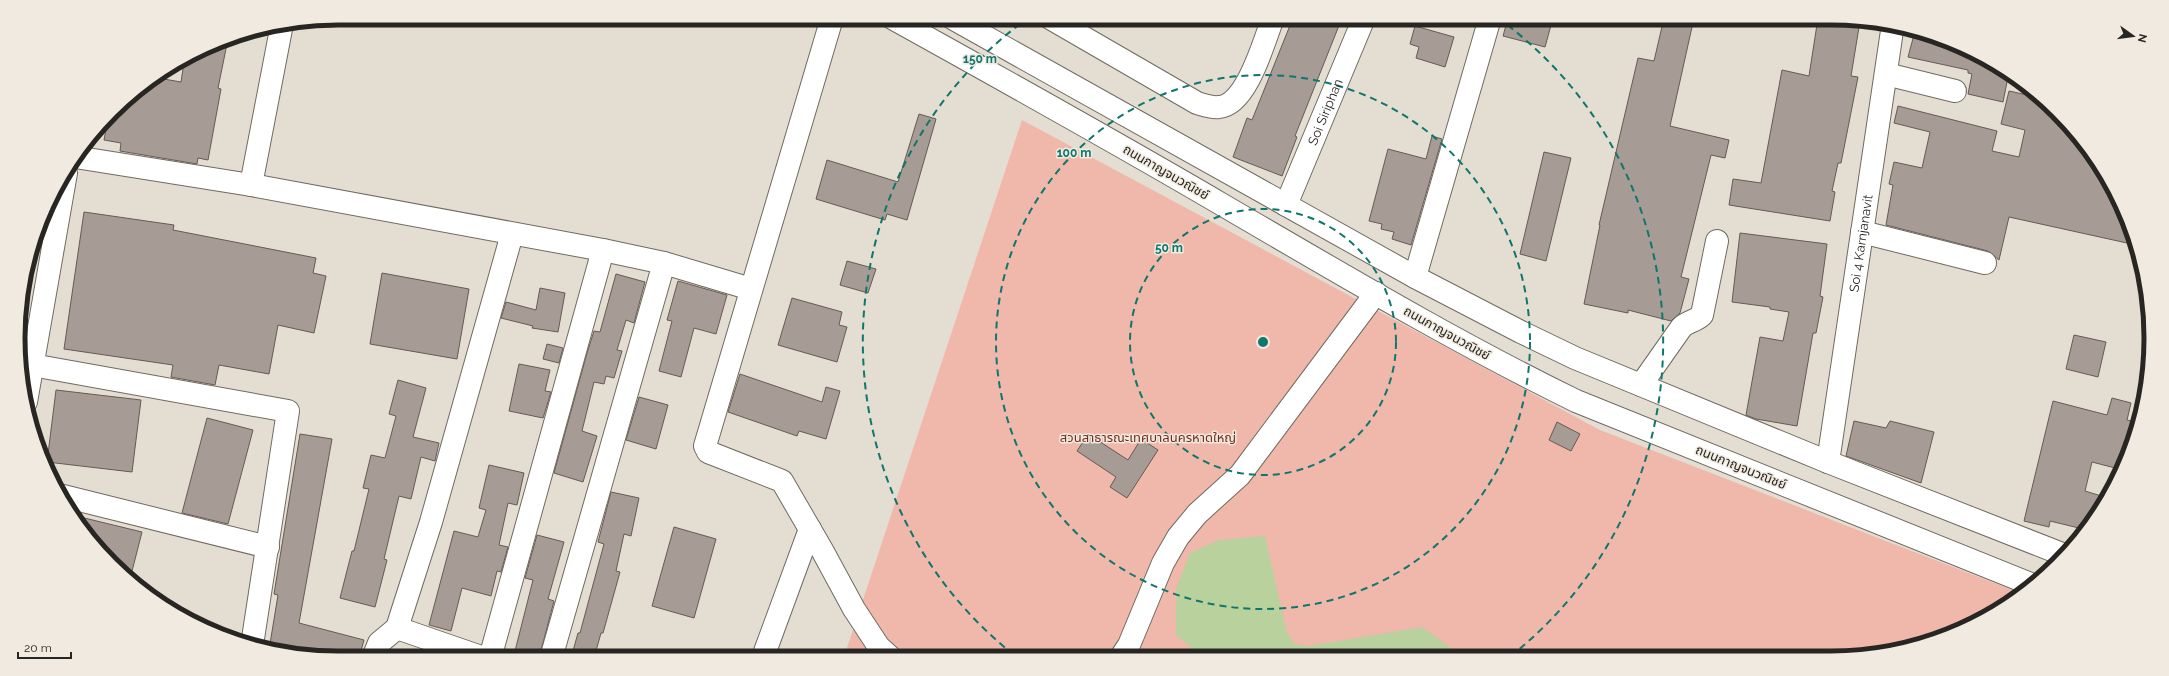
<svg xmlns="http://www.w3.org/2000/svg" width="2169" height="676" viewBox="0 0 2169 676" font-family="Raleway,'Noto Sans Thai',sans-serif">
	<rect width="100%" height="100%" fill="#e4ddd2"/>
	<path fill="#f0b8aa" d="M 1022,120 L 1600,430 L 2020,593 L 1972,625 L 1873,655 L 844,657 Z"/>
	<path fill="#b8d19d" d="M 1265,536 L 1287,633 L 1295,644 L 1309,646 L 1422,627 L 1462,656 L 1202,656 L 1176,635 L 1176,589 L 1190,553 L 1219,540 Z"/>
	<path fill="#a79c95" stroke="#645b54" d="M 1293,18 L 1342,18 L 1295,136 L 1297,137 L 1282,176 L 1233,157 L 1247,118 L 1252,120 Z
		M 1508,18 L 1553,18 L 1545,47 L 1503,36 Z
		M 1664,18 L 1694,18 L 1670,126 L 1729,140 L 1725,158 L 1711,155 L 1681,277 L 1689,279 L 1680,313 L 1671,321 L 1628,310 L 1628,313 L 1584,304 L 1600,225 L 1599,225 L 1638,58 L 1654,61 Z
		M 1818,18 L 1860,21 L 1851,76 L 1858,77 L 1841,163 L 1838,163 L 1832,191 L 1835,192 L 1830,221 L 1729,205 L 1733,179 L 1761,183 L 1782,70 L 1809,76 Z
		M 1415,26 L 1454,37 L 1445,67 L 1416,58 L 1419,47 L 1410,44 Z
		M 1915,31 L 1954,42 L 2009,72 L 2003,102 L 1968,94 L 1972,74 L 1968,73 L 1968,70 L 1908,57 Z
		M 228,39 L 218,88 L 221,89 L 208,160 L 198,158 L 197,164 L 120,151 L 121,143 L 104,140 L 108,118 L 127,98 L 158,78 L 181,82 L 184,62 L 216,42 Z
		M 2009,91 L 2041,98 L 2057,112 L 2073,131 L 2071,141 L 2083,143 L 2097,160 L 2127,216 L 2136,245 L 2009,217 L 1999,260 L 1988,251 L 1886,225 L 1893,185 L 1889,184 L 1894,162 L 1922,168 L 1930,132 L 1894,123 L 1898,106 L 1997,131 L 1992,151 L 2019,157 L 2025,130 L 2001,124 Z
		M 919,114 L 936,119 L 907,220 L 887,214 L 885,220 L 816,199 L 827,160 L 898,182 Z
		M 1432,136 L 1442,139 L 1411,245 L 1392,239 L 1394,232 L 1381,229 L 1382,224 L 1369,221 L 1388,149 L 1426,159 Z
		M 1544,152 L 1571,158 L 1546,261 L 1520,254 Z
		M 84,212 L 174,225 L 173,230 L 316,258 L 313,273 L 326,276 L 314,333 L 278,325 L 269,374 L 219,365 L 215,385 L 171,377 L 173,365 L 64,349 Z
		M 1740,233 L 1827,244 L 1820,296 L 1823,297 L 1816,333 L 1813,333 L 1797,426 L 1756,419 L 1746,415 L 1760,337 L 1783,341 L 1789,312 L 1770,309 L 1770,307 L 1732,302 Z
		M 847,261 L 876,269 L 868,293 L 840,285 Z
		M 382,273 L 469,289 L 457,359 L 370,344 Z
		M 616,274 L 645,282 L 634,323 L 626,320 L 617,350 L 622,351 L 614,378 L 606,376 L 604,384 L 594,382 L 582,431 L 597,436 L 583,482 L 554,473 L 587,353 L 594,331 L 600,332 Z
		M 678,281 L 727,295 L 716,334 L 694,328 L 681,377 L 659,371 L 672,321 L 667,320 Z
		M 540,288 L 565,293 L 558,332 L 532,328 L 533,326 L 501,318 L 506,302 L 536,310 Z
		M 792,298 L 842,312 L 839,325 L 847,327 L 837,362 L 778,345 Z
		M 2074,335 L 2106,342 L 2098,377 L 2066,369 Z
		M 547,344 L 563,348 L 559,363 L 543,359 Z
		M 519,364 L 550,370 L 545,391 L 551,392 L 543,418 L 509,411 Z
		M 740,374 L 822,402 L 826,387 L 840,391 L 826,439 L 799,431 L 797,436 L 728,412 Z
		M 398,380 L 426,388 L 413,437 L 439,443 L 435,461 L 421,457 L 411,499 L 399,496 L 384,559 L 387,560 L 375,607 L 340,598 L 352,551 L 354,551 L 369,489 L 363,488 L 371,455 L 385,458 L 396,416 L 389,414 Z
		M 56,390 L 141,400 L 132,472 L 47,462 Z
		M 639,397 L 668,405 L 656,449 L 626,440 Z
		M 2112,398 L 2131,403 L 2127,420 L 2135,422 L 2119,469 L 2092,462 L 2085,491 L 2108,498 L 2083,529 L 2050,521 L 2049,527 L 2024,521 L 2053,401 L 2107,415 Z
		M 207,418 L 253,430 L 228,524 L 182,513 Z
		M 1854,421 L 1886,428 L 1890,421 L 1934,432 L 1921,483 L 1846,456 Z
		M 1557,422 L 1580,434 L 1571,451 L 1549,440 Z
		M 300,434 L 332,439 L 299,623 L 364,640 L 359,658 L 338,658 L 269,650 L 278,595 L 274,594 Z
		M 1088,434 L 1128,460 L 1141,439 L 1158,450 L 1127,498 L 1110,487 L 1116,477 L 1077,451 Z
		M 489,465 L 524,473 L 517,505 L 508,503 L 499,545 L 508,547 L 501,572 L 497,571 L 491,596 L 462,588 L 451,631 L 429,625 L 454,531 L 478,537 L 486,510 L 479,508 Z
		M 611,492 L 639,498 L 631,536 L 624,534 L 616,571 L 620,572 L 603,633 L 601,633 L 594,658 L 571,658 L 578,633 L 580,633 L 604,544 L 598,542 Z
		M 72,515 L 142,532 L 130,579 L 112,564 Z
		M 674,527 L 716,539 L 694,618 L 652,606 Z
		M 537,535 L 564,542 L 548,599 L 554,601 L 539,658 L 522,658 L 514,655 L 533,580 L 525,578 Z"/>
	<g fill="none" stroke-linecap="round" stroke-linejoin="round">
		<g stroke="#706b61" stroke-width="24">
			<g id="minor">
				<path d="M 832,18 L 705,446 L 708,452 L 782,481 L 822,550 L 854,609 L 879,647 L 890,657"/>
				<path d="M 1050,18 L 1197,103 C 1204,105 1211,108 1219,107 C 1247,105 1264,41 1273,18"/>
				<path d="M 1886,74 L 1955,91"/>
				<path d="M 75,157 L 251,185 L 603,250 L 664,263 L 751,289"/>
				<path d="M 251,185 L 282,24"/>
				<path id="s1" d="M 1286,205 L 1364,18"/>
				<path d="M 1862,232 L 1985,263"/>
				<path d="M 1415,277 L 1490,18"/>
				<path d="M 32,365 L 288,411 L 252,645"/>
				<path d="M 1641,385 L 1681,328 C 1687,321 1695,322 1702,315 L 1717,241"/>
				<path d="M 26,402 L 66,173"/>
				<path id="s2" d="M 1828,462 L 1893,24"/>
				<path d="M 63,496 L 268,547"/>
				<path d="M 397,628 L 431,522 L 512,234"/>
				<path d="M 763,657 L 810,529"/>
				<path d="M 1121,657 L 1129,645 L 1163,563 L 1178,537 L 1197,514 L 1240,475 L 1376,293"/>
				<path d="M 373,658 L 379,643 L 397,628 L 484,658"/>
				<path d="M 490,658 L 603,250"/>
				<path d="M 551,658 L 664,263"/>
			</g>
		</g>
		<g stroke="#706b61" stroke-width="24">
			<path id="major" d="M 892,18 C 1002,79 1112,140 1221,204 C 1338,272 1455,342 1576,401 L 2033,585
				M 952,18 L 1415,277 L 1521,332 L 1575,358 L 1828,462 L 2062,554"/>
		</g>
		<use href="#minor" stroke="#fff" stroke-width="22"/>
		<use href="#major" stroke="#fff" stroke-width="22"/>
	</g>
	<g fill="none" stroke="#0f766e" stroke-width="2" stroke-dasharray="7 5">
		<circle cx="1263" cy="342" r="133"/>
		<circle cx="1263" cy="342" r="267"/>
		<path d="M1014 655A400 400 0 0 1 1028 18M1498 18A400 400 0 0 1 1512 655"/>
	</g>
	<g text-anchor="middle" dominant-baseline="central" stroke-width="3" stroke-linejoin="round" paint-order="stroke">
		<g font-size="13" fill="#282622" stroke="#f1eae0">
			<text stroke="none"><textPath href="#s1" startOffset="101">Soi Siriphan</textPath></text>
			<text transform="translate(1166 172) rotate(30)">ถนนกาญจนวณิชย์</text>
			<text stroke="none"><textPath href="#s2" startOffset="221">Soi 4 Karnjanavit</textPath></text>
			<text transform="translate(1447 333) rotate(29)">ถนนกาญจนวณิชย์</text>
			<text transform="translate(1741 467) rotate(22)">ถนนกาญจนวณิชย์</text>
		</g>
		<g font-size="13" fill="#732b1c" stroke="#f1eae0">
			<text x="1148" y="437">สวนสาธารณะเทศบาลนครหาดใหญ่</text>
		</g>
	</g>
	<path d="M0 0H2169V676H0ZM338 25H1831A313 313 0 0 1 2144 338V338A313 313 0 0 1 1831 651H338A313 313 0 0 1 25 338V338A313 313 0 0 1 338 25Z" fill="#f1eae0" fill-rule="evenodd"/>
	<path fill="none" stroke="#282622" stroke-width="5" d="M338 25H1831A313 313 0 0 1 2144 338V338A313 313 0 0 1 1831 651H338A313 313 0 0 1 25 338V338A313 313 0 0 1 338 25Z"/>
	<circle cx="1263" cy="342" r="6" fill="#0f766e" stroke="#f1eae0" stroke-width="2"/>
	<g font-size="12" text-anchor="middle" font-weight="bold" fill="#0f766e" stroke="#f1eae0" stroke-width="3" stroke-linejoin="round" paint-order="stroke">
		<text x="980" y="63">150 m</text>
		<text x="1074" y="157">100 m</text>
		<text x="1169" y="252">50 m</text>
	</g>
	<g transform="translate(2133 36) rotate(104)" stroke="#f1eae0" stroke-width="3" paint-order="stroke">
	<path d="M0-3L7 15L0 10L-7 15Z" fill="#282622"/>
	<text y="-6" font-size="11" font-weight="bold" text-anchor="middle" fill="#282622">N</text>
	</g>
	<path d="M18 652v6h53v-6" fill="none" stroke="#282622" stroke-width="2"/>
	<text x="24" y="652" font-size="12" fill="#282622" stroke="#f1eae0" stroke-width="3" paint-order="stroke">20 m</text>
</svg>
